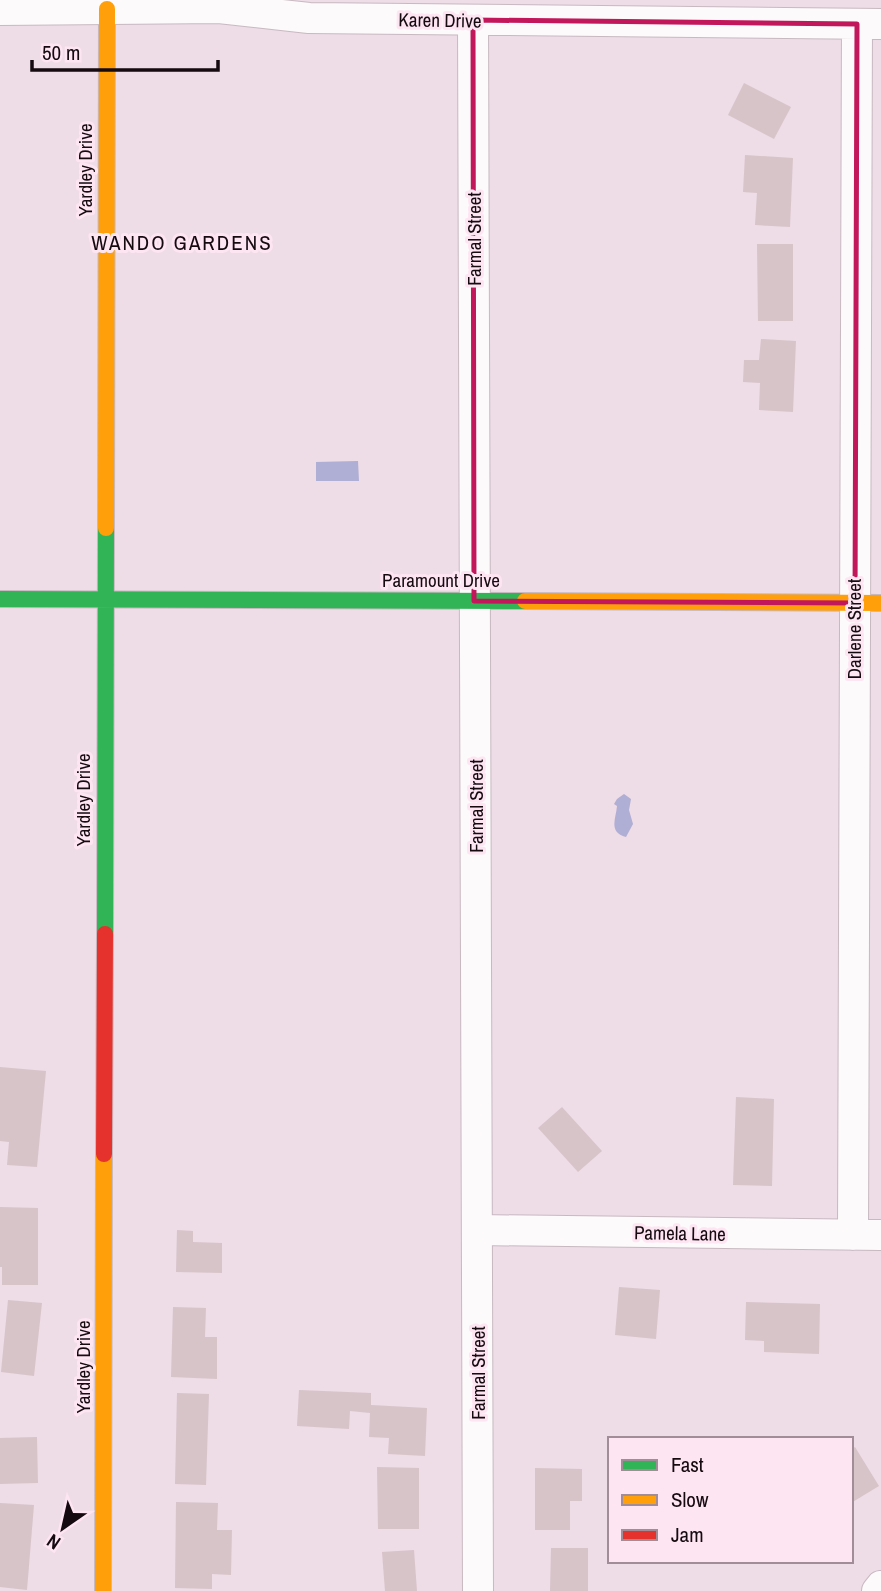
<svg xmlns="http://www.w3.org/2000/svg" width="881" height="1591" viewBox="0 0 881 1591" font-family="'Archivo Narrow',sans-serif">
	<rect width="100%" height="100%" fill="#eedce6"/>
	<path fill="#afaed4" d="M 358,461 L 359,481 L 316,481 L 316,462 Z
		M 624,794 L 631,799 L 629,810 L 633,824 L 626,837 C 608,832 616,819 617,806 L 614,804 L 617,799 Z"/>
	<path fill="#d7c4c9" d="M 744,83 L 791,107 L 774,139 L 728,115 Z
		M 745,155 L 793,158 L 790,227 L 755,225 L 757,193 L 743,192 Z
		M 757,244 L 793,244 L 793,321 L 758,321 Z
		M 761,339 L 796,341 L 793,412 L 759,410 L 760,383 L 743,382 L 744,360 L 759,360 Z
		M 0,1067 L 46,1071 L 37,1167 L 7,1165 L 9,1142 L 0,1141 Z
		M 736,1097 L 774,1099 L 772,1186 L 733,1185 Z
		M 562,1107 L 602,1151 L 578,1172 L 538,1128 Z
		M 0,1207 L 38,1208 L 38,1285 L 2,1285 L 2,1267 L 0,1267 Z
		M 177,1230 L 193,1231 L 193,1242 L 222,1243 L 222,1273 L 176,1272 Z
		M 619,1287 L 660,1290 L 656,1339 L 615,1335 Z
		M 8,1300 L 42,1303 L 34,1376 L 1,1372 Z
		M 746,1302 L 820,1304 L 819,1354 L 764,1352 L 764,1341 L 745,1340 Z
		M 173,1307 L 206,1308 L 205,1337 L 217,1337 L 217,1379 L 171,1377 Z
		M 299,1390 L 371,1393 L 371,1405 L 427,1408 L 425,1456 L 388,1454 L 389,1438 L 369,1437 L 370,1413 L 350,1411 L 349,1429 L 297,1426 Z
		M 177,1393 L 209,1394 L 206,1485 L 175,1484 Z
		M 37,1437 L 38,1483 L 0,1484 L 0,1438 Z
		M 855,1447 L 879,1486 L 851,1503 L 851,1450 Z
		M 377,1467 L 419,1468 L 419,1529 L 378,1529 Z
		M 535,1468 L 582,1469 L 582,1501 L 570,1501 L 570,1530 L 535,1530 Z
		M 176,1502 L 218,1503 L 217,1530 L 232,1530 L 231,1575 L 212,1574 L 212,1589 L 175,1588 Z
		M 0,1503 L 34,1505 L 27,1590 L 0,1587 Z
		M 551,1548 L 588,1548 L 588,1591 L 550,1591 Z
		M 414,1550 L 417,1591 L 385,1591 L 382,1552 Z"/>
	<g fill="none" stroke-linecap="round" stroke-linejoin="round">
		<g stroke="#c8b9c1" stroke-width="32">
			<path id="street" d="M 0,10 L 219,8 L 309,18 L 881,24
				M 473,20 L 478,1591
				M 479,1230 L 881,1235
				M 853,1235 L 857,24
				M 877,1591 L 881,1586"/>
		</g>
		<g stroke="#c8b9c1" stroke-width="18">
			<path id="fast" d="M 0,599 L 525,601
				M 105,934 L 106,528"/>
		</g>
		<g stroke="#c8b9c1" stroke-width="18">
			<path id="slow" d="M 106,528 L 107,9
				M 525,601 L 881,603
				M 103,1591 L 104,1154"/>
		</g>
		<g stroke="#c8b9c1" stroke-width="18">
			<path id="jam" d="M 104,1154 L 105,934"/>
		</g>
		<use href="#street" stroke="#fcfafb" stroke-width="30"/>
		<use href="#fast" stroke="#30b455" stroke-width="16"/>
		<use href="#slow" stroke="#ff9f0a" stroke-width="16"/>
		<use href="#jam" stroke="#e5322d" stroke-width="16"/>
	</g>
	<path fill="none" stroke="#c2185b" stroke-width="5" stroke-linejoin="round" d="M 473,20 L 857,24 L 855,603 L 474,601 Z"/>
	<g text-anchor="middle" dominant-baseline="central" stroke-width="6" stroke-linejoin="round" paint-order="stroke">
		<g font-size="19" fill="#140a10" stroke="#fee5f2">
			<text transform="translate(440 20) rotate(1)">Karen Drive</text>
			<text transform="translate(85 170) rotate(-90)">Yardley Drive</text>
			<text transform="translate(474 239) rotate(-90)">Farmal Street</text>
			<text x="441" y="580">Paramount Drive</text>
			<text transform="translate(854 629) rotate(-90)">Darlene Street</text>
			<text transform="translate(83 800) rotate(-90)">Yardley Drive</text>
			<text transform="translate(476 806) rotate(-90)">Farmal Street</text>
			<text transform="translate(680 1233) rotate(1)">Pamela Lane</text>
			<text transform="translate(83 1367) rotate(-90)">Yardley Drive</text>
			<text transform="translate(478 1373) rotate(-90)">Farmal Street</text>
		</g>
		<g font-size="21" letter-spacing="2" fill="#140a10" stroke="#fee5f2">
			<text x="182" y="242">WANDO GARDENS</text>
		</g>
	</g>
	<rect x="608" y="1437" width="245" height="126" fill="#fee5f2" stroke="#a08d98" stroke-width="2"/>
	<rect x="622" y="1460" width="35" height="10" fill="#30b455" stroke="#a08d98" stroke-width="2"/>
	<text x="671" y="1472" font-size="21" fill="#140a10">Fast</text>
	<rect x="622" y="1495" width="35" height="10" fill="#ff9f0a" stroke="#a08d98" stroke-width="2"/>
	<text x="671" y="1507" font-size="21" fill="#140a10">Slow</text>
	<rect x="622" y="1530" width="35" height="10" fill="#e5322d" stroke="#a08d98" stroke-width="2"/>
	<text x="671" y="1542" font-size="21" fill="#140a10">Jam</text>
	<g transform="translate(63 1528) rotate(214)" stroke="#fee5f2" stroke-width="5" paint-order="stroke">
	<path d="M0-5L12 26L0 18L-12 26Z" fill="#140a10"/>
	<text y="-10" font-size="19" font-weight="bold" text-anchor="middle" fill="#140a10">N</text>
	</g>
	<path d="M32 60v10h186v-10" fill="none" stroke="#140a10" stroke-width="3.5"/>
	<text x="42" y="60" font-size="21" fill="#140a10" stroke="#fee5f2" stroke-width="5" paint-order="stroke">50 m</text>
</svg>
